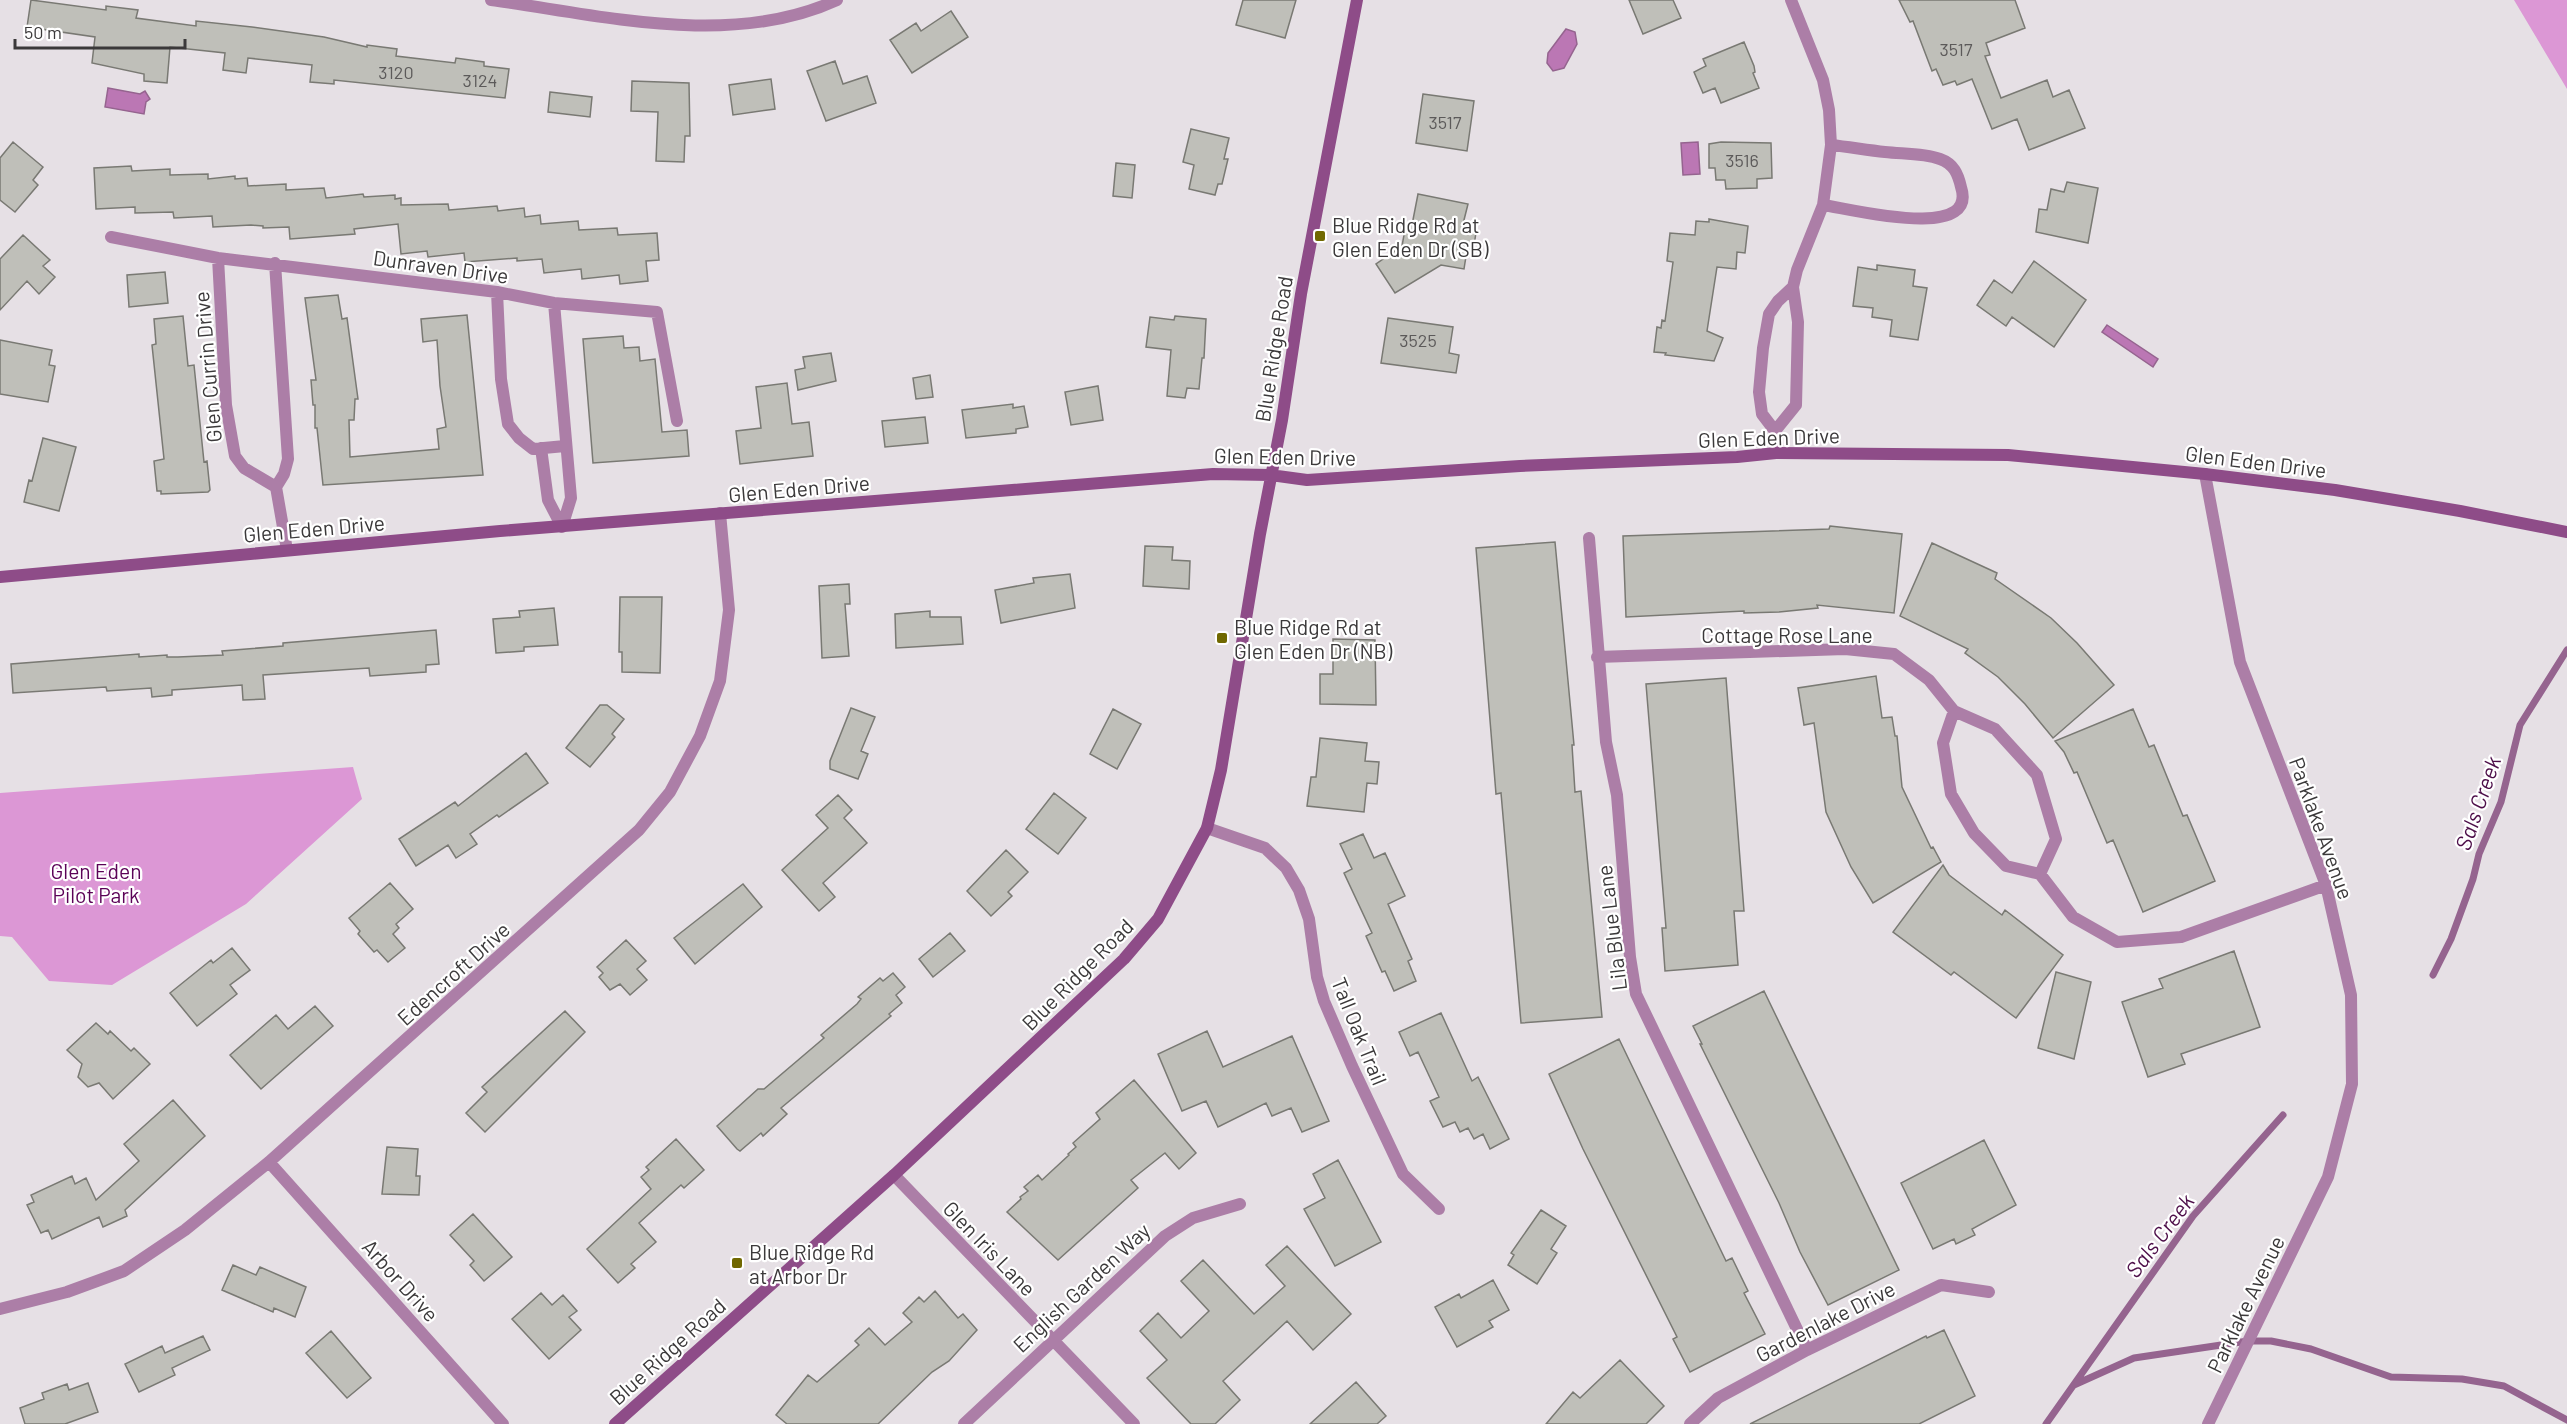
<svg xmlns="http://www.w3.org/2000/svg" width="2567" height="1424" viewBox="0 0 2567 1424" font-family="Barlow,sans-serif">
	<rect width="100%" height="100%" fill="#e6e0e5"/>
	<path fill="#dc97d5" d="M 2514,0 L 2567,0 L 2567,89 Z
		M 353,767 L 362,799 L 246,904 L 112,985 L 49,981 L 12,937 L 0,936 L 0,793 Z"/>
	<path fill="#bb77b4" stroke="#95648f" stroke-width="1.5" d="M 1566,29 L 1575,32 L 1577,44 L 1564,68 L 1553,71 L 1547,63 L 1548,53 Z
		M 108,88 L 140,94 L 145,91 L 150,99 L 146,102 L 144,114 L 105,107 Z
		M 1698,142 L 1700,174 L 1683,175 L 1681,143 Z
		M 2107,325 L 2158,359 L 2153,367 L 2102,332 Z"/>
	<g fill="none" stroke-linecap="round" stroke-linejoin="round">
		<path stroke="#95648f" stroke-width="7" d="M 2433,975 L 2451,939 L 2473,879 L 2479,854 L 2501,802 L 2520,725 L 2567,650
			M 2074,1385 L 2134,1358 L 2248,1341 L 2271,1341 L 2311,1349 L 2391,1377 L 2462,1379 L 2504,1386 L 2567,1420
			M 2046,1424 L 2193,1216 L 2283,1115"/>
	</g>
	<path fill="#bfbfb9" stroke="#797973" stroke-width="1.5" d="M 31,0 L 106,10 L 106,6 L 138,10 L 136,18 L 196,26 L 196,21 L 252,27 L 324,37 L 367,47 L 367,45 L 397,49 L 396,56 L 455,63 L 456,58 L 484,62 L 484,66 L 509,69 L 505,98 L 334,80 L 334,84 L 310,82 L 312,65 L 248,58 L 246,73 L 223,70 L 225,53 L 170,47 L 167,83 L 144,81 L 144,74 L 92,63 L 95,37 L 27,27 Z
		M 1243,0 L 1296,0 L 1285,38 L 1236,25 Z
		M 1629,0 L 1673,0 L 1681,18 L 1643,34 Z
		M 1899,0 L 2015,0 L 2025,28 L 1986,43 L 1990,55 L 1985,56 L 2001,98 L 2047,80 L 2053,97 L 2069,90 L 2085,128 L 2029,150 L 2017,119 L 1992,129 L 1972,79 L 1957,85 L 1955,81 L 1943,85 L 1936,69 L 1932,71 L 1913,21 L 1910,22 Z
		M 951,11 L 968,37 L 912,73 L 890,40 L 916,23 L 921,31 Z
		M 1744,42 L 1754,66 L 1755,72 L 1753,73 L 1759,88 L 1721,103 L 1715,88 L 1703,93 L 1694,72 L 1706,66 L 1703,59 Z
		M 835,61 L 843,84 L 867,76 L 876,103 L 826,121 L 807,71 Z
		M 771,79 L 775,109 L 733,115 L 729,85 Z
		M 632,81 L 689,83 L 690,136 L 685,136 L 684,162 L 656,161 L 658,112 L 631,111 Z
		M 550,92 L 592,97 L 590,117 L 548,112 Z
		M 1423,94 L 1474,101 L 1467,151 L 1416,143 Z
		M 1191,129 L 1229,138 L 1224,159 L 1228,159 L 1222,184 L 1218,184 L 1215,195 L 1189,189 L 1194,165 L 1183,162 Z
		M 13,142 L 43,167 L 33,180 L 38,185 L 15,212 L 0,200 L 0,158 Z
		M 1721,142 L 1771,143 L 1772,178 L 1757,179 L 1757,188 L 1726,189 L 1725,180 L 1716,180 L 1715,168 L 1709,168 L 1709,144 Z
		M 1116,163 L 1135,165 L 1132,198 L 1113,196 Z
		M 131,166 L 132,171 L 170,169 L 170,175 L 208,174 L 208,179 L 235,176 L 235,179 L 247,178 L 248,186 L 286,184 L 286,190 L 324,188 L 326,198 L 363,194 L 364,197 L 395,195 L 395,199 L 401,198 L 401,205 L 448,204 L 449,210 L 497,206 L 498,211 L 524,208 L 525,217 L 540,215 L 541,224 L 578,221 L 579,230 L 617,228 L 618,235 L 657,233 L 659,260 L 646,261 L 648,281 L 620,284 L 619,275 L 582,279 L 581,269 L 544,273 L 542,259 L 517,261 L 517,258 L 465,262 L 464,253 L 428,257 L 427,251 L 401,254 L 398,224 L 354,229 L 355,234 L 290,239 L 289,227 L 263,228 L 263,226 L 251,225 L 213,227 L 212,216 L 174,218 L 173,212 L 135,213 L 135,207 L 96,209 L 94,168 Z
		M 2067,182 L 2098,188 L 2088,243 L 2036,232 L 2039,209 L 2047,210 L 2051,189 L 2064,192 Z
		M 1418,194 L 1468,204 L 1463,224 L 1477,226 L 1473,252 L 1467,250 L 1464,269 L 1441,265 L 1395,293 L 1376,264 L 1402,246 L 1406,224 L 1412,225 Z
		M 1709,219 L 1748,226 L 1745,253 L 1737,252 L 1736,269 L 1717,267 L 1707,331 L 1723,338 L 1714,361 L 1665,355 L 1666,353 L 1654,352 L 1657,327 L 1661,328 L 1662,320 L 1665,321 L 1673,262 L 1667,261 L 1670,233 L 1695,235 L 1696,221 L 1709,222 Z
		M 23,235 L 50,260 L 43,266 L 55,277 L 39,294 L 27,281 L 0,310 L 0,259 Z
		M 2034,261 L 2086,300 L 2054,347 L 2012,317 L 2006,326 L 1977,305 L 1994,280 L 2012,293 Z
		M 1877,265 L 1915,270 L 1913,286 L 1927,288 L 1918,340 L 1890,336 L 1892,320 L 1872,317 L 1873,308 L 1853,306 L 1858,267 L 1877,270 Z
		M 165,272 L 168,303 L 129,307 L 127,275 Z
		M 338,295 L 342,319 L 347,318 L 358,399 L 355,399 L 354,420 L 349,420 L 350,457 L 439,449 L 437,429 L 446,427 L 440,386 L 437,340 L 423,342 L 421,319 L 467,315 L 483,475 L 323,485 L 317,428 L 315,428 L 315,405 L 313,405 L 311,380 L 316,380 L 305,298 Z
		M 183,316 L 188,366 L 194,365 L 204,462 L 207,461 L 210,490 L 208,492 L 161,494 L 161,491 L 157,491 L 154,461 L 164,459 L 152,345 L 156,344 L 154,319 Z
		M 1175,316 L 1206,319 L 1204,358 L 1202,358 L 1199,389 L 1187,388 L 1185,398 L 1167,396 L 1171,350 L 1146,347 L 1150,317 L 1174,320 Z
		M 1388,318 L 1453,327 L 1449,353 L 1459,355 L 1456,373 L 1381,363 Z
		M 623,336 L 624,348 L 639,347 L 640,361 L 655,359 L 662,432 L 687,430 L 689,456 L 593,463 L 583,339 Z
		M 0,340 L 52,350 L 49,365 L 55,366 L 48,402 L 0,394 Z
		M 831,353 L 836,381 L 798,390 L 795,370 L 805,368 L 803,357 Z
		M 930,375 L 933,397 L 916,399 L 913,378 Z
		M 787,383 L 792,424 L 809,422 L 813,456 L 740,464 L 736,431 L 761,428 L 756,387 Z
		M 1098,386 L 1103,420 L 1071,425 L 1065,392 Z
		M 1013,404 L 1013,408 L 1024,406 L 1028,427 L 1016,429 L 1016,433 L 966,438 L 962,410 Z
		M 925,417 L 928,443 L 885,447 L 882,421 Z
		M 43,438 L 76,447 L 59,511 L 24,502 L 29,480 L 32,481 Z
		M 1830,526 L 1902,534 L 1894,613 L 1817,605 L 1818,608 L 1779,612 L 1744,613 L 1744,611 L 1626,617 L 1623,536 L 1829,529 Z
		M 1555,542 L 1574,745 L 1572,745 L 1575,792 L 1581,791 L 1602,1017 L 1521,1023 L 1501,793 L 1496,794 L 1476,548 Z
		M 1932,543 L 1997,573 L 1995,579 L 2051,618 L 2077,643 L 2114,685 L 2053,738 L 2025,704 L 1998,677 L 1965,653 L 1968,649 L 1900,616 Z
		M 1145,546 L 1173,547 L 1172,560 L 1190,561 L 1189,589 L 1143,586 Z
		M 1070,574 L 1075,608 L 1001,623 L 995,590 L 1034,583 L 1033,578 Z
		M 849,584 L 850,604 L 845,604 L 849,656 L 822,658 L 819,586 Z
		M 620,597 L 662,597 L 660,673 L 622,672 L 622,652 L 619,652 Z
		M 554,608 L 558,645 L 524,647 L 524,651 L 496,653 L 493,619 L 520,617 L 519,611 Z
		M 930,611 L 930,617 L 961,617 L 963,644 L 896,648 L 895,614 Z
		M 436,630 L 439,664 L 426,665 L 426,672 L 370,676 L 369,668 L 263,675 L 265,699 L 243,700 L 242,685 L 172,690 L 172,695 L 152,697 L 151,688 L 107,691 L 106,687 L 13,693 L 11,664 L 139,654 L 139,657 L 167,655 L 167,657 L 178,657 L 223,655 L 222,651 L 283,646 L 283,643 Z
		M 1333,639 L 1375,640 L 1376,705 L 1320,704 L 1320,674 L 1333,674 Z
		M 1876,676 L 1882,718 L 1892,717 L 1895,736 L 1897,736 L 1902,787 L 1931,848 L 1933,847 L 1941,862 L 1873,903 L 1851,867 L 1826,812 L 1814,723 L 1804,725 L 1798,688 Z
		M 1726,678 L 1744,911 L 1734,911 L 1738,965 L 1665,971 L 1662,928 L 1666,928 L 1646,684 Z
		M 600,705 L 607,705 L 624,719 L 612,734 L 615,737 L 590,767 L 566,748 Z
		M 851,708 L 875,717 L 861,751 L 868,754 L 858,779 L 830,769 L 830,761 Z
		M 1113,709 L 1141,724 L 1117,769 L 1090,754 Z
		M 2133,709 L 2149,747 L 2154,745 L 2183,816 L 2187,815 L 2215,881 L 2143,912 L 2113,840 L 2107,843 L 2077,772 L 2074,773 L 2064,752 L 2055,741 Z
		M 1320,738 L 1367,743 L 1365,761 L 1379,762 L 1377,784 L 1367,783 L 1364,812 L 1307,806 L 1311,777 L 1316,777 Z
		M 526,753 L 548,783 L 499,817 L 497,815 L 470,834 L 477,844 L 456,858 L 448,845 L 416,866 L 399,839 L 455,802 L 458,806 Z
		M 1054,793 L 1086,818 L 1058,854 L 1026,829 Z
		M 838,795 L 852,810 L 844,818 L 867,843 L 823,883 L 835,897 L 819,911 L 782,870 L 828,828 L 816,815 Z
		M 1363,834 L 1374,858 L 1385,853 L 1405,896 L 1388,904 L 1412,959 L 1408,961 L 1416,981 L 1394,991 L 1385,971 L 1382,972 L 1366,936 L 1372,933 L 1344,873 L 1352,869 L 1340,844 Z
		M 1006,850 L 1028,872 L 1008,892 L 1012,896 L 991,916 L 967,891 Z
		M 1943,865 L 1949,875 L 1970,891 L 2002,915 L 2005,910 L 2063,955 L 2016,1018 L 1954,972 L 1951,975 L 1893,932 Z
		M 390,883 L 413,909 L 396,924 L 399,928 L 393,934 L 405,948 L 388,962 L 377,950 L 374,952 L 358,934 L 360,931 L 349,918 Z
		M 743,884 L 762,907 L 695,964 L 674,938 Z
		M 950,933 L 965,951 L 933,977 L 919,959 Z
		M 626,940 L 646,961 L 637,969 L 647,980 L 630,995 L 620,984 L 610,990 L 599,977 L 603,973 L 597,967 Z
		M 232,948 L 250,970 L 230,985 L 237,994 L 197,1026 L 170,993 L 211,960 L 213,963 Z
		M 2234,951 L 2260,1027 L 2181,1054 L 2185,1064 L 2148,1077 L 2122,1002 L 2163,988 L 2159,979 Z
		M 2056,972 L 2091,982 L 2074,1059 L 2038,1048 Z
		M 893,973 L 905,987 L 896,995 L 902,1003 L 889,1014 L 891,1016 L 781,1108 L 787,1114 L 763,1136 L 761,1133 L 740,1151 L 737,1149 L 717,1126 L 758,1089 L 764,1089 L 824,1038 L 821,1035 L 857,1004 L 861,999 L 858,997 L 880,978 L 883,981 Z
		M 1764,991 L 1899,1270 L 1828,1305 L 1800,1252 L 1779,1203 L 1700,1044 L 1702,1044 L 1693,1026 Z
		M 315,1006 L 333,1026 L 261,1089 L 230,1055 L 276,1015 L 288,1029 Z
		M 565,1011 L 585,1032 L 485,1132 L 466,1113 L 487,1092 L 482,1087 Z
		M 1441,1013 L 1472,1081 L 1478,1077 L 1509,1139 L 1490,1149 L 1483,1134 L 1474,1139 L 1468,1128 L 1460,1132 L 1455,1122 L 1443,1127 L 1430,1101 L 1439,1097 L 1418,1052 L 1410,1056 L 1399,1032 Z
		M 96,1023 L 108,1034 L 110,1031 L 131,1051 L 134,1048 L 150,1064 L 113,1099 L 99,1083 L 88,1087 L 78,1077 L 82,1064 L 67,1050 Z
		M 1207,1031 L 1223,1067 L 1292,1036 L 1329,1121 L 1302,1132 L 1291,1108 L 1272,1116 L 1266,1103 L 1218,1127 L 1206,1101 L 1182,1111 L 1158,1054 Z
		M 1619,1039 L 1726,1261 L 1732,1258 L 1748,1291 L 1744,1293 L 1765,1334 L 1690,1372 L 1673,1339 L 1677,1337 L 1583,1149 L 1549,1074 Z
		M 1134,1080 L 1196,1153 L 1179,1169 L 1165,1153 L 1131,1180 L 1138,1188 L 1058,1260 L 1007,1212 L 1021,1199 L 1020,1197 L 1028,1191 L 1024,1187 L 1038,1175 L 1042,1180 L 1069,1155 L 1068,1154 L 1076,1147 L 1073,1143 L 1100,1119 L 1096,1113 Z
		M 173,1100 L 205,1136 L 125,1210 L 127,1216 L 103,1227 L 99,1217 L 52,1239 L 48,1230 L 41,1233 L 27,1205 L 34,1202 L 31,1195 L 72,1176 L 75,1184 L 86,1178 L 96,1200 L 139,1161 L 124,1144 Z
		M 676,1139 L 704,1170 L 684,1188 L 681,1185 L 639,1223 L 656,1242 L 631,1264 L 635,1268 L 618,1283 L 587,1249 L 651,1189 L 641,1177 L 649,1170 L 646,1167 Z
		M 1984,1140 L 2016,1205 L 1972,1229 L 1975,1235 L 1956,1244 L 1954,1239 L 1933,1249 L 1901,1183 Z
		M 387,1147 L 418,1149 L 416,1176 L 420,1176 L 419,1195 L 382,1194 Z
		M 1338,1160 L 1381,1242 L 1335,1266 L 1304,1209 L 1325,1198 L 1313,1174 Z
		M 1541,1210 L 1566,1226 L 1551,1249 L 1557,1253 L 1537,1284 L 1508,1265 L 1514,1255 L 1511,1253 Z
		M 473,1214 L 512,1257 L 484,1281 L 470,1265 L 474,1261 L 450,1235 Z
		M 1287,1246 L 1351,1314 L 1313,1350 L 1287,1321 L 1223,1381 L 1240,1400 L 1215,1424 L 1191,1424 L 1147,1378 L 1167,1360 L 1140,1331 L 1158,1313 L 1181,1338 L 1209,1311 L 1181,1281 L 1203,1260 L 1254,1314 L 1285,1286 L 1266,1265 Z
		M 233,1265 L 256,1275 L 260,1267 L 306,1287 L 295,1317 L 274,1308 L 273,1312 L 222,1290 Z
		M 1493,1280 L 1509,1310 L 1489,1321 L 1493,1327 L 1457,1347 L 1435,1307 L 1459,1294 L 1461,1298 Z
		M 935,1291 L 958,1318 L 963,1314 L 977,1330 L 949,1361 L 932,1372 L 878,1424 L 787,1424 L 776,1415 L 808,1375 L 817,1382 L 859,1345 L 855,1341 L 869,1328 L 885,1345 L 912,1322 L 903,1313 L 919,1297 L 924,1302 Z
		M 541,1293 L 552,1305 L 563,1295 L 577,1311 L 569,1317 L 581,1330 L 549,1359 L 512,1319 Z
		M 1944,1330 L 1975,1396 L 1919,1424 L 1750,1424 L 1926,1336 L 1927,1338 Z
		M 331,1331 L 371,1378 L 347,1398 L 306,1353 Z
		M 203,1336 L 210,1350 L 172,1368 L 175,1375 L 139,1392 L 125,1364 L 162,1346 L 165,1353 Z
		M 1620,1360 L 1664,1406 L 1646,1424 L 1546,1424 L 1573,1392 L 1580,1398 Z
		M 1356,1382 L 1386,1416 L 1377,1424 L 1310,1424 Z
		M 88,1383 L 98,1412 L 65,1424 L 25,1424 L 20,1408 L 44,1399 L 42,1393 L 67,1384 L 69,1390 Z"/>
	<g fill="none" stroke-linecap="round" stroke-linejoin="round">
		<path stroke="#ac7ea7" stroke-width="12" d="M 491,0 C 601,15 731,49 837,0
			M 1823,205 C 1847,208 1979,243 1961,187 C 1958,174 1954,164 1940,159 C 1923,153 1903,154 1885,152 C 1867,150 1849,147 1831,145
			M 111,237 L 218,258 L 497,292 L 554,303 L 657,312 L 677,421
			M 218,258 L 226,405 L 235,456 L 244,468 L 276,487
			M 275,263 L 288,459 L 284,474 L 276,487 L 287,550
			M 497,292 L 501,379 L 508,424 L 519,438 L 533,449 L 565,446
			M 554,303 L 571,498 L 562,527
			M 1775,431 L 1796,405 L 1798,322 L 1793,287 L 1797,270 L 1823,205 L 1831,145 L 1829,110 L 1823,80 L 1791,0
			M 541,448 L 548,500 L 562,527
			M 1776,453 L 1775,431 L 1762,414 L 1759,392 L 1763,348 L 1769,314 L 1778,301 L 1793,287
			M 2205,474 L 2240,662 L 2326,885 L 2351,995 L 2352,1084 L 2328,1177 L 2208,1424
			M 1589,538 L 1606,742 L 1617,795 L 1630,957 L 1636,994 L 1807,1350
			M 1597,657 L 1845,649 L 1894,654 L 1929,680 L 1954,711
			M 1207,828 L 1265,848 L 1286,868 L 1299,890 L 1309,919 L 1317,977 L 1324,1001 L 1352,1066 L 1403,1174 L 1439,1209
			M 2040,874 L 2056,839 L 2037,775 L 1995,729 L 1954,711 L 1943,743 L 1951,794 L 1974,833 L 2006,866 L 2040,874 L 2073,917 L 2117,942 L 2181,937 L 2326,885
			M 269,1162 L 503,1424
			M 894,1175 L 1134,1424
			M 0,1309 L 67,1292 L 124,1271 L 185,1230 L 269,1162 L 639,830 L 670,792 L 700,736 L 720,681 L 729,610 L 720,513
			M 964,1424 L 1165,1236 L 1193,1218 L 1240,1204
			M 1690,1424 L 1718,1398 L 1807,1350 L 1941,1285 L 1989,1292"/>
		<path stroke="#8e4c88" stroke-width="12" d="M 0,577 L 500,531 L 1213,474 L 1270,475 L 1307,480 L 1520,466 L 1737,457 L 1776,453 L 2008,455 L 2205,474 L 2335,490 L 2460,511 L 2567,532
			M 615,1424 L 894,1175 L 1124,959 L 1158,919 L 1207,828 L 1221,770 L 1260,534 L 1282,420 L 1301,294 L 1357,0"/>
	</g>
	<g fill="#706800" stroke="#fff" stroke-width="2">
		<rect x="1314" y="230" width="12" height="12" rx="3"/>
		<rect x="1216" y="632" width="12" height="12" rx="3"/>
		<rect x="731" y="1257" width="12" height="12" rx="3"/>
	</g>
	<g text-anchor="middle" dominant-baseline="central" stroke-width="4.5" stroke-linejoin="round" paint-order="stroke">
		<g font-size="18" fill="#5c5a5a">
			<text x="1956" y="49">3517</text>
			<text x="396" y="72">3120</text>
			<text x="480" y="80">3124</text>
			<text x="1445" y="122">3517</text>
			<text x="1742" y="160">3516</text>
			<text x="1418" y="340">3525</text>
		</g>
		<g font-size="21" fill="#3b393a" stroke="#fff" text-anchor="start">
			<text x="1332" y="224">Blue Ridge Rd at<tspan x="1332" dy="24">Glen Eden Dr (SB)</tspan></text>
			<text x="1234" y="626">Blue Ridge Rd at<tspan x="1234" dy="24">Glen Eden Dr (NB)</tspan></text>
			<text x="749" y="1251">Blue Ridge Rd<tspan x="749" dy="24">at Arbor Dr</tspan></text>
		</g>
		<g font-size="21" fill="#3b393a" stroke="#fff">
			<text transform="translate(441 266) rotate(8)">Dunraven Drive</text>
			<text transform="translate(1273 349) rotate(-81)">Blue Ridge Road</text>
			<text transform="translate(207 367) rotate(-95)">Glen Currin Drive</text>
			<text transform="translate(1769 437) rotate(-2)">Glen Eden Drive</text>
			<text transform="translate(1285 456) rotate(1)">Glen Eden Drive</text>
			<text transform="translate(2256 461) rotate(7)">Glen Eden Drive</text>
			<text transform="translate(799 488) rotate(-5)">Glen Eden Drive</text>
			<text transform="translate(314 528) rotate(-5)">Glen Eden Drive</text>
			<text x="1787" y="634">Cottage Rose Lane</text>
			<text transform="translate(2322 828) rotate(70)">Parklake Avenue</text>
			<text transform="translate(1611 928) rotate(-97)">Lila Blue Lane</text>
			<text transform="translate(453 973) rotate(-42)">Edencroft Drive</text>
			<text transform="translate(1077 974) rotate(-45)">Blue Ridge Road</text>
			<text transform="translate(1360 1031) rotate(68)">Tall Oak Trail</text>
			<text transform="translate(990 1248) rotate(46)">Glen Iris Lane</text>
			<text transform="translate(401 1280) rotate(48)">Arbor Drive</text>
			<text transform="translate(1081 1287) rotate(-43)">English Garden Way</text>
			<text transform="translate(2245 1304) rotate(-64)">Parklake Avenue</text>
			<text transform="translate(1825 1321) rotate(-27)">Gardenlake Drive</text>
			<text transform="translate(667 1351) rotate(-42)">Blue Ridge Road</text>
		</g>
		<g font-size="21" fill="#5b0257" stroke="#fff">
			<text x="96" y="870">Glen Eden<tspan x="96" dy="24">Pilot Park</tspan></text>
		</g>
		<g font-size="22" font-style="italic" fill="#4d0e49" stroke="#fff">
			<text transform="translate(2477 803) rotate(-71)">Sals Creek</text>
			<text transform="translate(2159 1235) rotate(-53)">Sals Creek</text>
		</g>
	</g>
	<path d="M15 39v9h170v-9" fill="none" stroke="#3b393a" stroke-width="3"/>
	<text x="24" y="39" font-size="18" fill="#3b393a" stroke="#ffffff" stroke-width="4.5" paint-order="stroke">50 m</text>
</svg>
